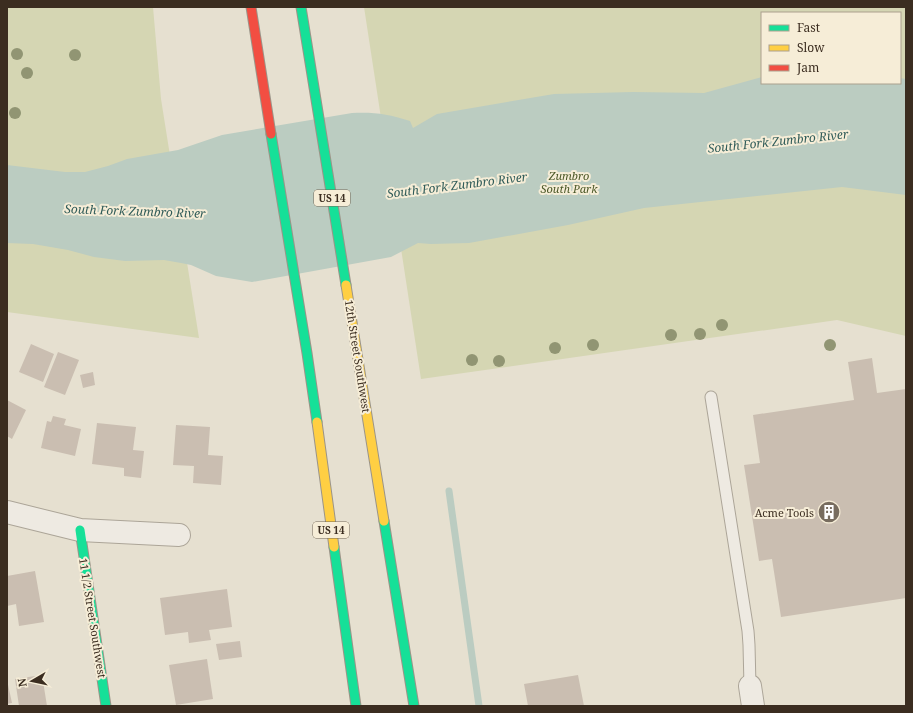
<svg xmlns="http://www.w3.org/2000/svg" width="913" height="713" viewBox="0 0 913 713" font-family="'Noto Serif',serif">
	<rect width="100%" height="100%" fill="#e6e0d0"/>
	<path fill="#d5d6b3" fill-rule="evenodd" d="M 7,7 L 153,7 L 161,99 L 199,338 L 7,312 Z
		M 364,7 L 906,7 L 906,336 L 837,320 L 421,379 ZM 762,13 L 900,13 L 900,83 L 762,83 Z"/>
	<path fill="#bbccc1" d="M 762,77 L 762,83 L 900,83 L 900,78 L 906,79 L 906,195 L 842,187 L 644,208 L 568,225 L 469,243 L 431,244 L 418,243 L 391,257 L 252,282 L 216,276 L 191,265 L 181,263 L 164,260 L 125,261 L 94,257 L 68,250 L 33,244 L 7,243 L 7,165 L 65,172 L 85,172 L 108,166 L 127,159 L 178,150 L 222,135 L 352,113 C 375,112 388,114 410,121 L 413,128 L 437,114 L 554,94 L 633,92 L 704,93 Z"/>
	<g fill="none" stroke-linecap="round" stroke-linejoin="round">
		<path stroke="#bbccc1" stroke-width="7" d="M 449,491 L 479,706"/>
	</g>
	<path fill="#cabeb1" d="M 31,344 L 54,354 L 43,382 L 19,372 Z
		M 58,352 L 79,360 L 65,395 L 44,387 Z
		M 872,358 L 877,393 L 906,389 L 906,598 L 781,617 L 772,559 L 759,561 L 744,465 L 760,463 L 753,415 L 854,400 L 848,362 Z
		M 93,372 L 95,385 L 83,388 L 80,375 Z
		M 7,400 L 26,410 L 12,439 L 7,436 Z
		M 53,416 L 66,419 L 64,425 L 81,429 L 75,456 L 41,448 L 47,421 L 51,422 Z
		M 97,423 L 136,427 L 133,450 L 144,451 L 141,478 L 124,476 L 124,468 L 92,464 Z
		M 176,425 L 210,427 L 208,455 L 223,456 L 221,485 L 193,483 L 194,466 L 173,465 Z
		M 35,571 L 44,622 L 19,626 L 16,604 L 7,606 L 7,576 Z
		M 227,589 L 232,627 L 209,630 L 211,640 L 189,643 L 188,632 L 165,635 L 160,598 Z
		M 240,641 L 242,657 L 219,660 L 216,644 Z
		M 207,659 L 213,699 L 176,705 L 169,665 Z
		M 42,675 L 47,706 L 19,706 L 15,679 Z
		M 578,675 L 584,706 L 528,706 L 524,684 Z
		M 7,680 L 12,703 L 7,704 Z"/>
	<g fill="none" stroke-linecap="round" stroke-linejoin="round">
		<g stroke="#aca598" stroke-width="13">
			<path id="lane" d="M 711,397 L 748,631 L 749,645 L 750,686"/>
		</g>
		<g stroke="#aca598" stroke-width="24">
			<path id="street" d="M 7,512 L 80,530 L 179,535
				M 750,686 L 753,706"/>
		</g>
		<g stroke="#9b9488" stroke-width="11">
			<path id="fast" d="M 301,7 L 346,285
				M 271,134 L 307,353 L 317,422
				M 384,521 L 414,706
				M 80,530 L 106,706
				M 334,547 L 356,706"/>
		</g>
		<g stroke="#9b9488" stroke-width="11">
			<path id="slow" d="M 346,285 L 384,521
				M 317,422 L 334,547"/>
		</g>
		<g stroke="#9b9488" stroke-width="11">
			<path id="jam" d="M 251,7 L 271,134"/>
		</g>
		<use href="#lane" stroke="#eeeae2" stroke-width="11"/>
		<use href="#street" stroke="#eeeae2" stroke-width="22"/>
		<use href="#fast" stroke="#16e098" stroke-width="9"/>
		<use href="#slow" stroke="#ffcf43" stroke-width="9"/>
		<use href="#jam" stroke="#f24e42" stroke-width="9"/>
	</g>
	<g fill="#919573">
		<circle cx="17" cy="54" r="6"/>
		<circle cx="75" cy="55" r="6"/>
		<circle cx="27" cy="73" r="6"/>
		<circle cx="15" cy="113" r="6"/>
		<circle cx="722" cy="325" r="6"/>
		<circle cx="700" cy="334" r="6"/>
		<circle cx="671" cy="335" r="6"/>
		<circle cx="593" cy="345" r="6"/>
		<circle cx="830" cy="345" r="6"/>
		<circle cx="555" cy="348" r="6"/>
		<circle cx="472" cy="360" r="6"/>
		<circle cx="499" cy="361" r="6"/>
	</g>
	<defs>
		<g id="building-disc" transform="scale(1.15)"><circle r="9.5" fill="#776c5e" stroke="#f6edd7"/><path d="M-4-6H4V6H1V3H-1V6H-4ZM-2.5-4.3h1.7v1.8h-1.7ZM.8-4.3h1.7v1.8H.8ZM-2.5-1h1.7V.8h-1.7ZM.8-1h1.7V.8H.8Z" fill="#fff"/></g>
	</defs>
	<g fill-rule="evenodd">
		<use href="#building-disc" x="829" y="512"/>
	</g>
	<g text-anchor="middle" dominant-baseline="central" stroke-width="4" stroke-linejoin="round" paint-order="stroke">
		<g fill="#f6edd7" stroke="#736757" stroke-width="1">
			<rect x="314" y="190" width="36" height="16" rx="3"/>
			<rect x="313" y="522" width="36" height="16" rx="3"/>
		</g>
		<g font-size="10" font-weight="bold" fill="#3b2d20">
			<text x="332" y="198">US 14</text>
			<text x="331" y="530">US 14</text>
		</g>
		<g font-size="11" font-style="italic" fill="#4b5827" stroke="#f6edd7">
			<text x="569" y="175">Zumbro<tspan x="569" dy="13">South Park</tspan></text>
		</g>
		<g font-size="11" fill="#3b2d20" stroke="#f6edd7">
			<text transform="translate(358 356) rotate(81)">12th Street Southwest</text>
			<text transform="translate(93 618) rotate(81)">11 1/2 Street Southwest</text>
		</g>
		<g font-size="11" fill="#3b2d20" stroke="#f6edd7" text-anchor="end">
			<text x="814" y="512">Acme Tools</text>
		</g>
		<g font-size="12" font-style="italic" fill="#2f5b58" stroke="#f6edd7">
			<text transform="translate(778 141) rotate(-6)">South Fork Zumbro River</text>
			<text transform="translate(457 185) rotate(-7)">South Fork Zumbro River</text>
			<text transform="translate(135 211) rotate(2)">South Fork Zumbro River</text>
		</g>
	</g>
	<rect width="913" height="713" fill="none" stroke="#3b2d20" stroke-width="16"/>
	<rect x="761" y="12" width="140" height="72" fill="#f6edd7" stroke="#aba08e"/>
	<rect x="769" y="25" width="20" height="6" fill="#16e098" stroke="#aba08e"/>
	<text x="797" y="32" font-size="12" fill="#3b2d20">Fast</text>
	<rect x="769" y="45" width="20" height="6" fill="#ffcf43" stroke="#aba08e"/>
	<text x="797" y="52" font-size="12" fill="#3b2d20">Slow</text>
	<rect x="769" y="65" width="20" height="6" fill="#f24e42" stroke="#aba08e"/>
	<text x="797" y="72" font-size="12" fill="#3b2d20">Jam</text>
	<g transform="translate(32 681) rotate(261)" stroke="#f6edd7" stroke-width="3" paint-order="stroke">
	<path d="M0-3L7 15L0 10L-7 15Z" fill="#3b2d20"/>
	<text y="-6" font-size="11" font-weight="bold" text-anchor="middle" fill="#3b2d20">N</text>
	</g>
</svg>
